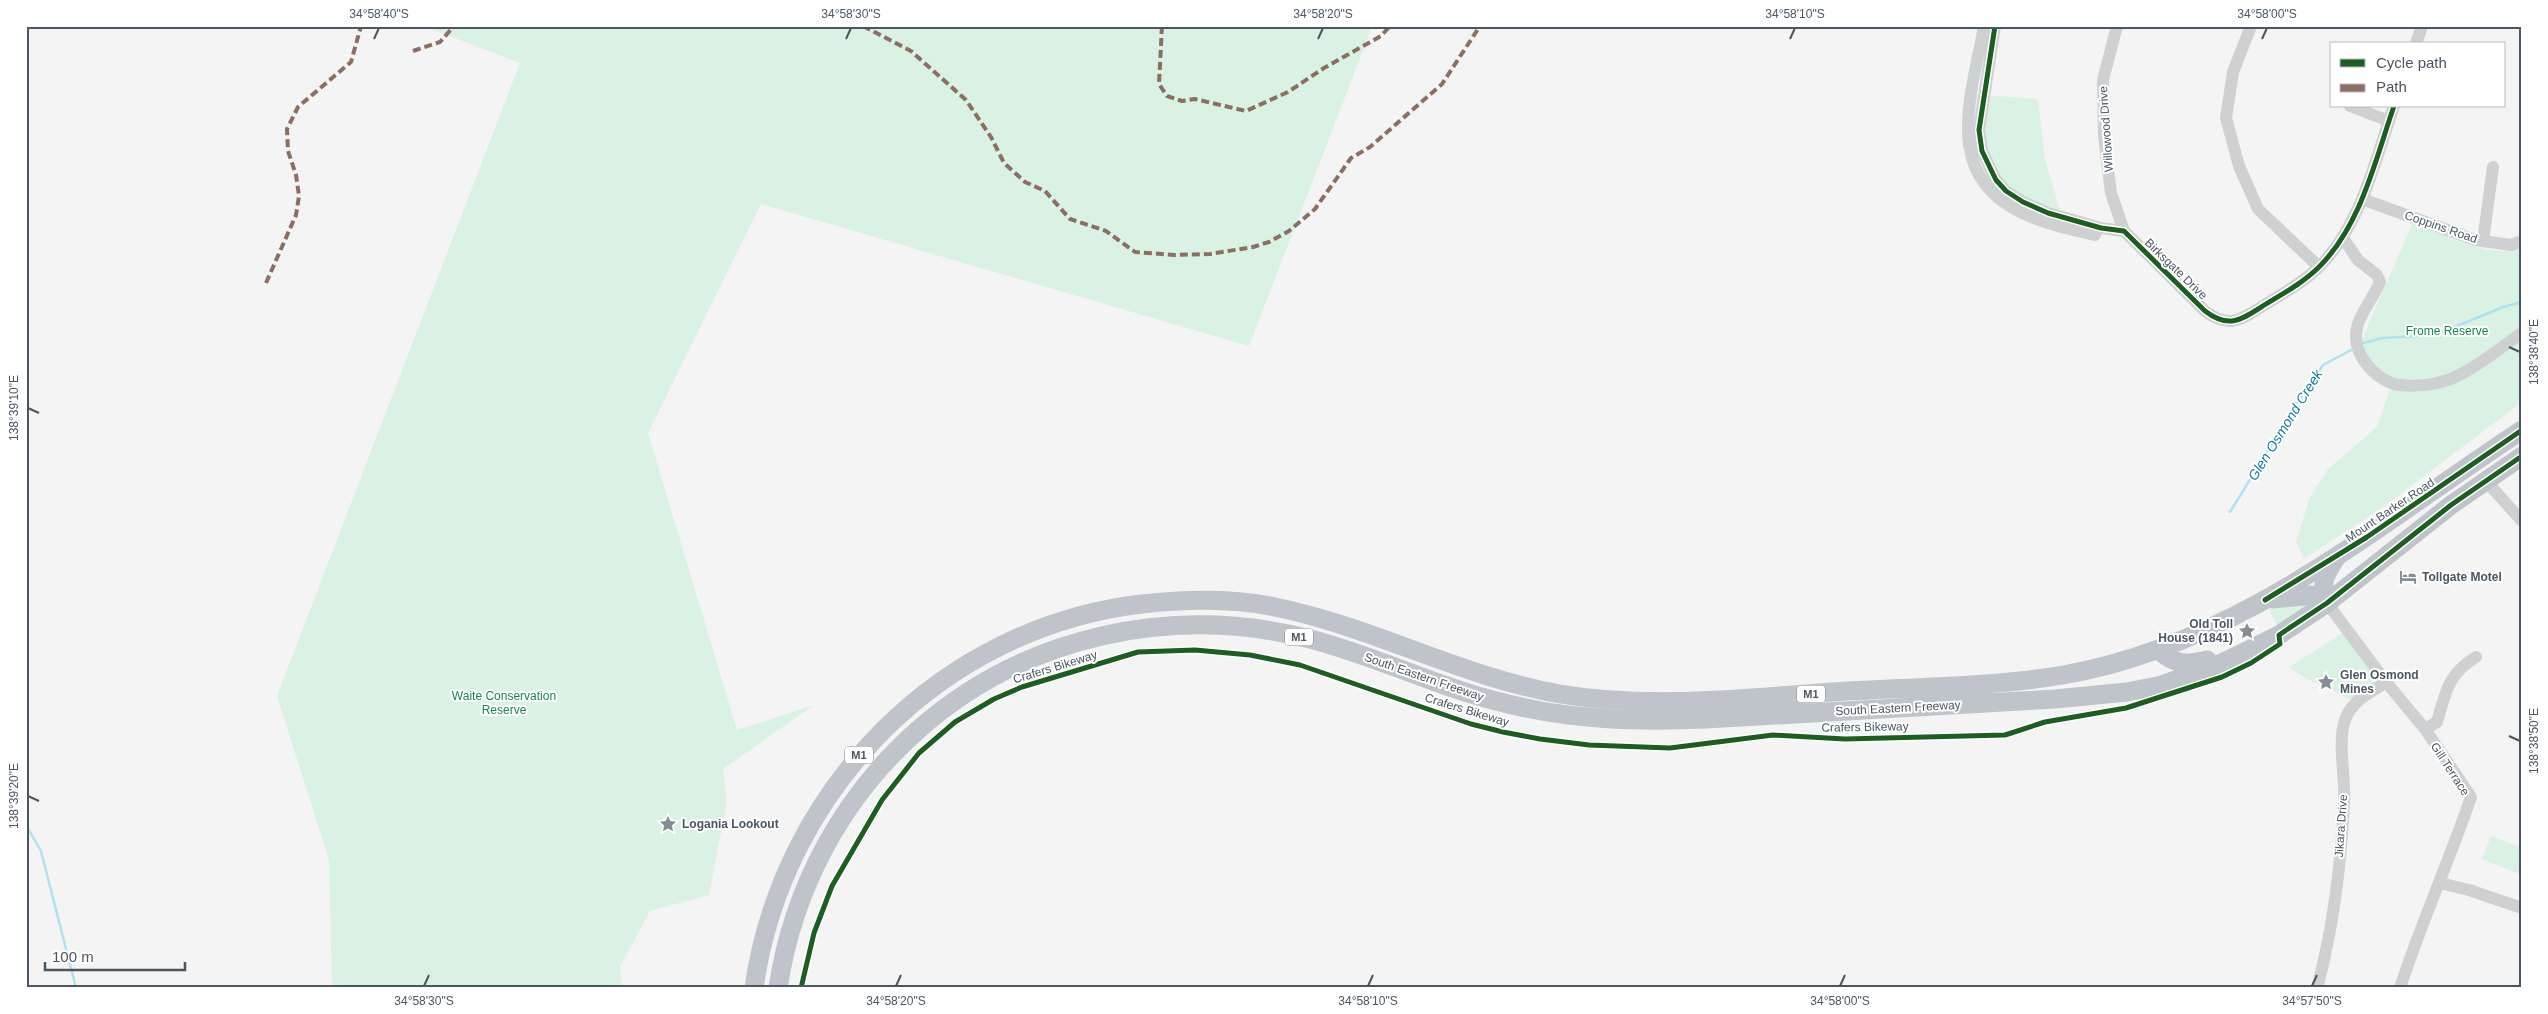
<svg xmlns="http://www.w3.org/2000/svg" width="2548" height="1014" viewBox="0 0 2548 1014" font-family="Arial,sans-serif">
	<rect width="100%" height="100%" fill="#f4f4f4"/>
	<path fill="#d9f2e3" d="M 434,26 L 1362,26 L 1371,30 L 1249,346 L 761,204 L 648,433 L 737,730 L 814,705 L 723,769 L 727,801 L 709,895 L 650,911 L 620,967 L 622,988 L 332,988 L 329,860 L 277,696 L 520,63 L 434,30 Z
		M 1972,94 L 2038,99 L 2045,159 L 2065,228 L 1979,175 Z
		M 2413,222 C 2447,236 2484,258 2522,249 L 2522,402 L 2386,505 L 2304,559 L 2296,542 L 2310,497 L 2328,469 L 2377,427 L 2392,383 L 2370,369 L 2360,344 Z
		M 2287,600 L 2315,600 L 2277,625 L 2269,609 Z
		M 2347,630 L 2386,682 L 2356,702 L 2307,679 L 2289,667 Z
		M 2491,836 L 2522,848 L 2522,875 L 2482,859 Z"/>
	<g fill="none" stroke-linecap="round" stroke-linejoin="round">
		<path stroke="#aee2f0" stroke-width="2.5" d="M 2360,344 L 2382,338 L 2435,335 L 2503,307 L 2522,302
			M 2230,512 L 2298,402 L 2323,365 L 2353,349
			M 26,825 L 41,851 L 76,988"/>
		<path stroke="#ced0d2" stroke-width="12" d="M 1984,26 C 1978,61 1967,97 1968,132 C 1970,206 2036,222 2095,235
			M 1995,26 L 1979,130 L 1982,151 L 1996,180 L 2006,191 L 2023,202 L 2048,213 L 2101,228 L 2124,231 L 2205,311 C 2230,330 2242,319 2266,304 C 2284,293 2304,282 2319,267 C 2361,225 2375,161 2394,106
			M 2117,26 L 2103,80 L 2104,136 L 2111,193 L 2124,231
			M 2251,26 L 2233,72 L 2226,118 L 2239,166 L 2258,209 L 2319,267
			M 2416,44 L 2422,26
			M 2350,106 L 2389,121
			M 2362,199 L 2475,240 L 2511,245 L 2522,241
			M 2343,238 L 2358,260 L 2377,275 L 2380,282 C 2373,299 2355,319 2356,337 C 2356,357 2374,376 2391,383 C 2403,387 2425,386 2437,383 C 2465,378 2498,349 2522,333
			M 2483,241 L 2493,167
			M 2485,480 L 2522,521
			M 2327,603 L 2386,682 L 2425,729 L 2471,797 C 2449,862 2421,923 2400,988
			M 2425,729 L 2437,722 C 2446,692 2447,675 2476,657
			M 2440,883 L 2469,890 L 2522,908
			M 2317,988 C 2333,929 2341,864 2344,803 C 2346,779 2337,743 2345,720 C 2352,700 2370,693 2386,682"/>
		<path stroke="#bec4c9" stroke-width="19" d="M 2273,599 L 2312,595 L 2327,603
			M 2327,603 C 2320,582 2325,575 2336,558
			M 2160,651 C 2175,665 2187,665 2207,660
			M 754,988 C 782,789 942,627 1142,604 C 1186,599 1232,598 1275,607 C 1373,627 1462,677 1560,694 C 1655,710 1753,697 1848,691 C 1919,687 1992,687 2063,675 C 2239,645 2377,525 2522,430
			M 778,988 C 793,888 842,797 918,730 C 1025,635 1173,604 1310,639 C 1376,656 1437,687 1504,703 C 1571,720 1637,722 1706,719 L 2055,699 L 2127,692 L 2162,685 L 2222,663 L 2279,635 L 2327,603 L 2451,505 L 2522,456"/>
		<path stroke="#8d6e63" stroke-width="4" stroke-dasharray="8 4" stroke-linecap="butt" d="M 863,26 L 911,51 L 966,100 L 991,137 L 1004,163 L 1025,182 L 1045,191 L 1070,219 L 1106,231 L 1135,252 L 1174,255 L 1210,254 L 1253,247 L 1269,242 L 1289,231 L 1315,209 L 1351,158 L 1370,147 L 1442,84 L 1480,26
			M 1162,26 L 1159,84 L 1167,96 L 1182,101 L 1195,99 L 1246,111 L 1288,92 L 1324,68 L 1381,36 L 1390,26
			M 413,51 L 440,42 L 454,26
			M 266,283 L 296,215 L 299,196 L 296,175 L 288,151 L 287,129 L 298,107 L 351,62 L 361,26"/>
		<g stroke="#fff" stroke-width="8">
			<path id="cycleway" d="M 1995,26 L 1979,130 L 1982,151 L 1996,180 L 2006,191 L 2023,202 L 2048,213 L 2101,228 L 2124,231 L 2205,311 C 2230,330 2242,319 2266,304 C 2284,293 2304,282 2319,267 C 2361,225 2375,161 2394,106
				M 2265,600 L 2367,537 L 2522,430
				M 801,988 L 814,933 L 832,886 L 882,800 L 919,753 L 955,722 L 994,699 L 1022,687 L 1138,652 L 1195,650 L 1250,655 L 1300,665 L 1471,724 L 1503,732 L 1540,739 L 1589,745 L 1670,748 L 1773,735 L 1845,739 L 2005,735 L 2045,722 L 2126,708 L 2222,677 L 2251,663 L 2280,644 L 2279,635 L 2327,603 L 2451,505 L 2522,456"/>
		</g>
		<use href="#cycleway" stroke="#1b5e20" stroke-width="5"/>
	</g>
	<path fill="none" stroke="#4a5661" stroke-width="2" d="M 374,39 L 379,28M 846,39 L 851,28M 1318,39 L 1323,28M 1790,39 L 1795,28M 2262,39 L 2267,28M 2509,347 L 2520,352M 28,408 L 39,413M 2509,736 L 2520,741M 28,796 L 39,801M 424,986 L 429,975M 896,986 L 901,975M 1368,986 L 1373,975M 1840,986 L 1845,975M 2312,986 L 2317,975"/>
	<defs>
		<g id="hotel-bare" transform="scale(1.35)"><path d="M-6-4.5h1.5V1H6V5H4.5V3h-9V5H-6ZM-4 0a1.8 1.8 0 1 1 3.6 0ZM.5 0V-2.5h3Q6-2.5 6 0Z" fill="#868d94" stroke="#fff" stroke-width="2.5" paint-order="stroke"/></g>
		<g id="sight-bare" transform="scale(1.35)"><path d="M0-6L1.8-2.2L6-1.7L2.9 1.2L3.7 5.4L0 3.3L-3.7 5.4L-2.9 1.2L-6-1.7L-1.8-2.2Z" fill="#868d94" stroke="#fff" stroke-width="2.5" paint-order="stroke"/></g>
	</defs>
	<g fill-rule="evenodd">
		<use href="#hotel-bare" x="2408" y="577"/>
		<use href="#sight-bare" x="2247" y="631"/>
		<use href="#sight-bare" x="2326" y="682"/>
		<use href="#sight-bare" x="668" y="824"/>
	</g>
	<g text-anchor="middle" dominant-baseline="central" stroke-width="4" stroke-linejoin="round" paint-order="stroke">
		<g fill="#fff" stroke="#808990" stroke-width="1">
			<rect x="1285" y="628.5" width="28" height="17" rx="4"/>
			<rect x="1797" y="685.5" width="28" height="17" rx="4"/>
			<rect x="845" y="746.5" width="28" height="17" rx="4"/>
		</g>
		<g font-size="11" font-weight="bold" fill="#4a5661">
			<text x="1299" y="637">M1</text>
			<text x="1811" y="694">M1</text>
			<text x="859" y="755">M1</text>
		</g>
		<g font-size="12" fill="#4a5661" stroke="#fff">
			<text transform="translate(2106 129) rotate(-94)">Willowood Drive</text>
			<text transform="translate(2441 227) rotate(19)">Coppins Road</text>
			<text transform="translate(2176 269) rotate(44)">Birksgate Drive</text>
			<text transform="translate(2390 510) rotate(-34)">Mount Barker Road</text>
			<text transform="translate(1055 667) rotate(-17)">Crafers Bikeway</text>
			<text transform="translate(1424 677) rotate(19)">South Eastern Freeway</text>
			<text transform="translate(1898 708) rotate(-3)">South Eastern Freeway</text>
			<text transform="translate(1467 710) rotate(17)">Crafers Bikeway</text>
			<text transform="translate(1865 727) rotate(-1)">Crafers Bikeway</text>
			<text transform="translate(2450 769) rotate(57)">Gill Terrace</text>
			<text transform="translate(2341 826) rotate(-86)">Jikara Drive</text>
		</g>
		<g font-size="12" fill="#17864f" stroke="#fff">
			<text x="2447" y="331">Frome Reserve</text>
			<text x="504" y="696">Waite Conservation<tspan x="504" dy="14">Reserve</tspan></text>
		</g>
		<g font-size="12" font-weight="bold" fill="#4a5661" stroke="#fff" text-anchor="start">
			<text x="2422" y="577">Tollgate Motel</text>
			<text x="2233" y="624" text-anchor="end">Old Toll<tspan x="2233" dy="14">House (1841)</tspan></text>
			<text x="2340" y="675">Glen Osmond<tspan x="2340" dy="14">Mines</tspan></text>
			<text x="682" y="824">Logania Lookout</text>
		</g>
		<g font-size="14" font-style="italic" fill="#0c7c9b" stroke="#fff">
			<text transform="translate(2285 425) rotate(-58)">Glen Osmond Creek</text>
		</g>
	</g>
	<rect width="2548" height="1014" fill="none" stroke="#ffffff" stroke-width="55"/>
	<rect x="2330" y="42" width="175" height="65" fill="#ffffff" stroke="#b7bbc0"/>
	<rect x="2340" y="59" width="25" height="8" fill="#1b5e20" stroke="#b7bbc0"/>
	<text x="2376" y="68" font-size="15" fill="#4a5661">Cycle path</text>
	<rect x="2340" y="84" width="25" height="8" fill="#8d6e63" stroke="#b7bbc0"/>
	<text x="2376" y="92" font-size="15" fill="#4a5661">Path</text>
	<path d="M45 962v8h140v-8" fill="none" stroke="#4a5661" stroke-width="2.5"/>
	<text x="52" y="962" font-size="15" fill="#4a5661" stroke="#ffffff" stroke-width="4" paint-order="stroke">100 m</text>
	<rect x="28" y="28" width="2492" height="958" fill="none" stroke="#4a5661" stroke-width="2"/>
	<g font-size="12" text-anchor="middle" fill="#4a5661">
		<text x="379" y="18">34°58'40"S</text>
		<text x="851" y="18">34°58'30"S</text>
		<text x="1323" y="18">34°58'20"S</text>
		<text x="1795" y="18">34°58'10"S</text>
		<text x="2267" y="18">34°58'00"S</text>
		<text transform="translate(2534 352) rotate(-90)" y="4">138°38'40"E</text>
		<text transform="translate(14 408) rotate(-90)" y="4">138°39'10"E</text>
		<text transform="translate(2534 741) rotate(-90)" y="4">138°38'50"E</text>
		<text transform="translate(14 796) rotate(-90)" y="4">138°39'20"E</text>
		<text x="424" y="1005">34°58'30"S</text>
		<text x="896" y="1005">34°58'20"S</text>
		<text x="1368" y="1005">34°58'10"S</text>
		<text x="1840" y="1005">34°58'00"S</text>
		<text x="2312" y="1005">34°57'50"S</text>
	</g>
</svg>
